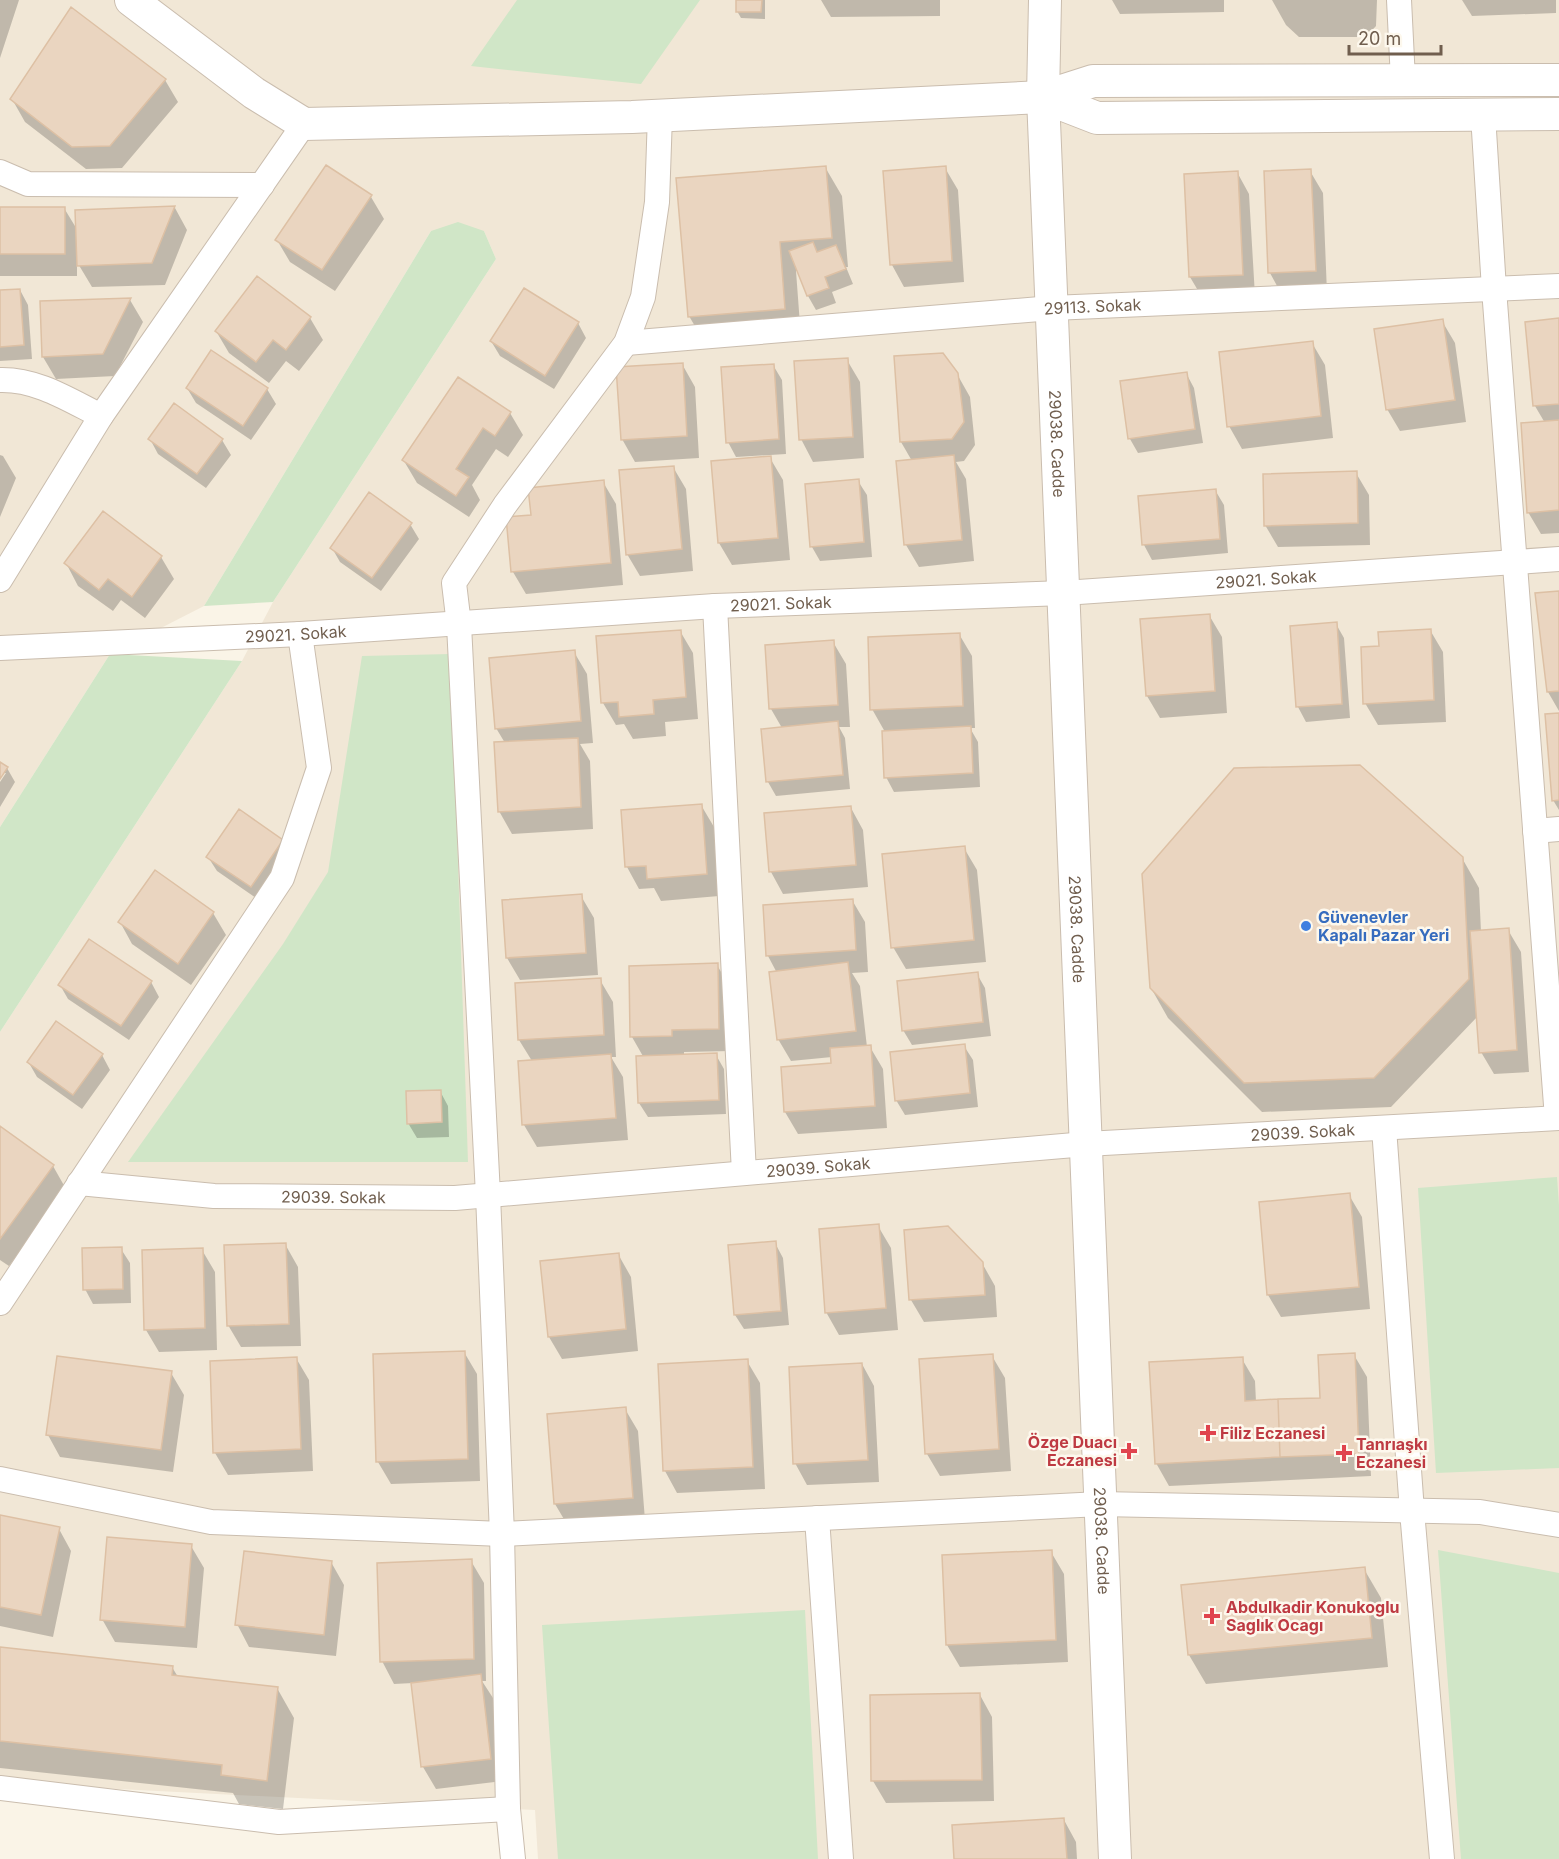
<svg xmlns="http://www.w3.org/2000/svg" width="1559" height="1859" viewBox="0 0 1559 1859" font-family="Inter,sans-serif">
	<rect width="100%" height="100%" fill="#faf4e7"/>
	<path fill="#f1e7d6" d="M 0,0 L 1559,0 L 1559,1859 L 538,1859 L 535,1810 L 0,1783 L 0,1032 L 242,661 L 273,602 L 496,259 L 484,231 L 431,231 L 204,606 L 110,654 L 0,827 Z"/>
	<path fill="#d0e6c7" d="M 517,0 L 700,0 L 641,84 L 471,66 Z
		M 458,222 L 484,231 L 496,259 L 273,602 L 204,606 L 431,231 Z
		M 110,654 L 242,661 L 0,1032 L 0,827 Z
		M 451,654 L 468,1162 L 128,1162 L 283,944 L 328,872 L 362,656 Z
		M 1557,1177 L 1559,1205 L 1559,1468 L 1436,1473 L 1418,1188 Z
		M 1438,1550 L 1559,1573 L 1559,1859 L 1461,1859 Z
		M 805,1610 L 818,1859 L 558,1859 L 542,1625 Z"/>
	<path fill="#0003" d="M 0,0 L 19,0 L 0,58 Z
		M 738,0 L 765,0 L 765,19 L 741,18 L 737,11 Z
		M 821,0 L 940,0 L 940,16 L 831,17 Z
		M 1112,0 L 1224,0 L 1224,12 L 1120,14 Z
		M 1272,0 L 1377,0 L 1376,26 L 1366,37 L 1299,37 L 1286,25 Z
		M 1462,0 L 1556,0 L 1556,13 L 1472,16 Z
		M 71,10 L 165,80 L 178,102 L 122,168 L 86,169 L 25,122 L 12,99 Z
		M 326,167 L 371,197 L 384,219 L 335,291 L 290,262 L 277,240 Z
		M 825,167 L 842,196 L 848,267 L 846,267 L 853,284 L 832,292 L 836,303 L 816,310 L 808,296 L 798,271 L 796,271 L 801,338 L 706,345 L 689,316 Z
		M 945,168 L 958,190 L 964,282 L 904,287 L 892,265 L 885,172 Z
		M 1310,171 L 1323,193 L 1327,293 L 1282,295 L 1270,273 Z
		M 1237,172 L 1249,194 L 1255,296 L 1203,299 L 1190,277 L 1185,175 Z
		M 0,208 L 64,208 L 78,231 L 77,211 L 175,208 L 187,230 L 165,285 L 92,287 L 77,262 L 77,276 L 0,276 Z
		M 257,278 L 310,318 L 323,340 L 299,371 L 286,361 L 269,383 L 229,353 L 216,331 Z
		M 20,290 L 28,305 L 32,359 L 0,361 L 0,292 Z
		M 130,300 L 143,322 L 115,376 L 56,379 L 43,357 L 42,302 Z
		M 1559,320 L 1559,533 L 1541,534 L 1528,512 L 1545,423 L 1535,406 Z
		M 1442,321 L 1455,343 L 1466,422 L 1400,431 L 1387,409 Z
		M 578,323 L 586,338 L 554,389 L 500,356 L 491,341 Z
		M 1312,343 L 1325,365 L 1333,438 L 1242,449 L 1229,426 Z
		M 211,352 L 267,389 L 276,404 L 251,440 L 196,403 L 187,388 Z
		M 847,360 L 860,382 L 864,458 L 813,462 L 801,439 Z
		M 682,364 L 695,387 L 699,458 L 635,462 L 622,439 Z
		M 773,365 L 782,380 L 786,454 L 736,457 L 728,442 Z
		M 1186,373 L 1194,388 L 1203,443 L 1138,453 L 1130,439 L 1122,383 Z
		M 957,374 L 970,397 L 975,445 L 964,461 L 956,462 L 966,479 L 974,561 L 919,567 L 906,545 L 912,461 L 901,442 Z
		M 510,413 L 523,435 L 508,457 L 496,449 L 472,485 L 480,500 L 469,517 L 417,483 L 404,461 Z
		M 150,439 L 222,440 L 231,455 L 206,488 L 158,454 Z
		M 0,455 L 3,456 L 16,478 L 0,517 Z
		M 770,458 L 783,480 L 790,560 L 732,565 L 719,543 Z
		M 673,467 L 686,489 L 693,571 L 640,576 L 627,554 Z
		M 1356,473 L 1369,495 L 1370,545 L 1278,547 L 1265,525 Z
		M 858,481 L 867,495 L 872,557 L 820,561 L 812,547 Z
		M 603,482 L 616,504 L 623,585 L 526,594 L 513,572 L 508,519 L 533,517 Z
		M 1215,490 L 1224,505 L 1228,553 L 1152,560 L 1144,545 L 1140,497 Z
		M 410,524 L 419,539 L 381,591 L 340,562 L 332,548 Z
		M 161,557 L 174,579 L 145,618 L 121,600 L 113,611 L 78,586 L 66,563 Z
		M 1559,592 L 1559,711 L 1548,692 Z
		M 1209,615 L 1222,637 L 1227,713 L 1160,718 L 1147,696 Z
		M 1336,624 L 1344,638 L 1350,718 L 1306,722 L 1298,707 L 1292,627 Z
		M 1430,630 L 1443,652 L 1446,722 L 1378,725 L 1365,703 Z
		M 680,631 L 693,653 L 698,719 L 665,722 L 666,736 L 633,739 L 624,724 L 616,725 L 603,703 L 598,638 Z
		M 959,634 L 972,656 L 975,728 L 970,728 L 978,742 L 980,787 L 894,792 L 886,777 L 885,732 L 872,709 Z
		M 833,642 L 846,664 L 850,727 L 839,727 L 845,738 L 850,789 L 776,796 L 768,782 L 782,728 L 771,709 Z
		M 574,652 L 587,674 L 593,743 L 580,744 L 590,761 L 593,829 L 512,834 L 499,811 L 505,743 L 496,728 Z
		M 1559,714 L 1559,810 L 1553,800 Z
		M 0,764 L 7,768 L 15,782 L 0,807 L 0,782 L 6,773 L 2,773 L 0,777 Z
		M 701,805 L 714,827 L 719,896 L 661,901 L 654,888 L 639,889 L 627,867 Z
		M 851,808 L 863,830 L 868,887 L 783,894 L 771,872 Z
		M 282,841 L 290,855 L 259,900 L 217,871 L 208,857 Z
		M 964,848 L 977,870 L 986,962 L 906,969 L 893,947 Z
		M 1462,858 L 1479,888 L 1481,932 L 1508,930 L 1521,952 L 1529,1072 L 1494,1074 L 1481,1052 L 1478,1016 L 1391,1107 L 1262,1112 L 1168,1018 L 1151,988 Z
		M 581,896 L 594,918 L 598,975 L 520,980 L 507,958 Z
		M 852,900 L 865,922 L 868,972 L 852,973 L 860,986 L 867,1047 L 870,1047 L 883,1069 L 887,1128 L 798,1134 L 785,1112 L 832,1065 L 832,1057 L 791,1061 L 778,1039 L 777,973 L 768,956 Z
		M 213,913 L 226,935 L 191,985 L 132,944 L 120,922 Z
		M 717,965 L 730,987 L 731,1051 L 684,1052 L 684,1056 L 716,1055 L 724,1069 L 726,1114 L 648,1117 L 639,1103 L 644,1058 L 632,1037 Z
		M 977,974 L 985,988 L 991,1036 L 912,1045 L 903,1030 Z
		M 600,980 L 613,1002 L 616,1057 L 611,1057 L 623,1077 L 628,1140 L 537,1147 L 524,1125 L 532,1061 L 519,1040 Z
		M 151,982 L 159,997 L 129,1040 L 68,999 L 60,985 Z
		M 964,1046 L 973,1060 L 978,1107 L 905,1115 L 896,1100 Z
		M 102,1055 L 110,1070 L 82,1109 L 37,1077 L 29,1063 Z
		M 440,1091 L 448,1106 L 449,1137 L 417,1138 L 408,1123 Z
		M 0,1128 L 53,1166 L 66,1189 L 9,1266 L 0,1260 Z
		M 1349,1195 L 1362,1217 L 1370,1309 L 1281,1317 L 1268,1295 L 1260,1203 Z
		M 878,1226 L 891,1248 L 898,1330 L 839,1335 L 826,1312 Z
		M 775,1243 L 783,1258 L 789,1325 L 744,1329 L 735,1315 Z
		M 285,1244 L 298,1267 L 301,1346 L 241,1347 L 228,1325 Z
		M 121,1249 L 130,1263 L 131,1303 L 93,1304 L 85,1289 Z
		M 202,1250 L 215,1272 L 217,1350 L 159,1352 L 146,1330 Z
		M 618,1254 L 631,1277 L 638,1351 L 562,1359 L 549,1337 Z
		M 982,1263 L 995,1286 L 997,1317 L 924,1322 L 911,1300 Z
		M 464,1352 L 477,1374 L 480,1481 L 391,1484 L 378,1462 L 375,1355 Z
		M 1354,1355 L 1367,1377 L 1371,1476 L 1169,1486 L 1156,1463 L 1242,1359 L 1255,1381 L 1256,1402 L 1321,1399 Z
		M 992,1356 L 1005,1378 L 1011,1471 L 940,1476 L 927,1454 Z
		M 296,1358 L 309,1380 L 313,1471 L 228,1475 L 215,1453 Z
		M 747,1361 L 760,1383 L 765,1489 L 677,1493 L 665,1471 L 660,1365 Z
		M 862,1364 L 874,1386 L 879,1482 L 807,1485 L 795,1463 Z
		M 171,1373 L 184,1395 L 173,1472 L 60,1457 L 48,1435 Z
		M 625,1409 L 638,1431 L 645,1520 L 568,1526 L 555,1504 Z
		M 0,1517 L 59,1529 L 71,1551 L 53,1637 L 0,1626 Z
		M 191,1546 L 204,1568 L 197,1648 L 115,1642 L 102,1619 Z
		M 1051,1552 L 1064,1574 L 1068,1662 L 960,1667 L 947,1645 Z
		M 471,1561 L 484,1583 L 486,1681 L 482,1681 L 493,1698 L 503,1781 L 436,1789 L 423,1767 L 413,1683 L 394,1684 L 382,1661 Z
		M 331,1562 L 344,1585 L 336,1656 L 249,1647 L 237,1624 Z
		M 1364,1569 L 1381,1598 L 1388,1667 L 1206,1684 L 1189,1655 Z
		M 0,1648 L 172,1667 L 178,1677 L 277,1688 L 294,1718 L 283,1809 L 239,1804 L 233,1793 L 0,1768 Z
		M 980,1695 L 992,1717 L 994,1801 L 886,1803 L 873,1781 L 872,1697 Z
		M 1064,1820 L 1076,1842 L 1077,1859 L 955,1859 Z"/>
	<path fill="#ead5c0" stroke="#ddc0a4" stroke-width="1.5" d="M 736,0 L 762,0 L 761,12 L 736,12 Z
		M 71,7 L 166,79 L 110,146 L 72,147 L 10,99 Z
		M 326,165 L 372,195 L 322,270 L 275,240 Z
		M 826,166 L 832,238 L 780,242 L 785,309 L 688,317 L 676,178 Z
		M 946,166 L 952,261 L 890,265 L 883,171 Z
		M 1311,169 L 1316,271 L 1268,273 L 1264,171 Z
		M 1238,171 L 1243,275 L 1189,277 L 1184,174 Z
		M 175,206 L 152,263 L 77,266 L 75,210 Z
		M 0,207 L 65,207 L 65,254 L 0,254 Z
		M 813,242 L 817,252 L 836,245 L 846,269 L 825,277 L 829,288 L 807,296 L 789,251 Z
		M 257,276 L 311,317 L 286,350 L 273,340 L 256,362 L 215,331 Z
		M 524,288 L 579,322 L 545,376 L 490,341 Z
		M 20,289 L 24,345 L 0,347 L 0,290 Z
		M 131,298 L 103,354 L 42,357 L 40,301 Z
		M 1559,318 L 1559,404 L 1533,406 L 1525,322 Z
		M 1443,319 L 1455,400 L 1386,410 L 1374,329 Z
		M 1313,341 L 1321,416 L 1227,427 L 1219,352 Z
		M 211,350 L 268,388 L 243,426 L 186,388 Z
		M 943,353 L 958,373 L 964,422 L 952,439 L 900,442 L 894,356 Z
		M 848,358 L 853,437 L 799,440 L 794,361 Z
		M 683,363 L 687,436 L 621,440 L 616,367 Z
		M 774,364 L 779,439 L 726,443 L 721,367 Z
		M 1187,372 L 1195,429 L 1128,439 L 1120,381 Z
		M 458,377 L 511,412 L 495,436 L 483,428 L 456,469 L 469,477 L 456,496 L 402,460 Z
		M 174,403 L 223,439 L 197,474 L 148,439 Z
		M 1559,420 L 1559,510 L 1527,513 L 1521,423 Z
		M 954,455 L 962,540 L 904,545 L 896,461 Z
		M 771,456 L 778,538 L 718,543 L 711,461 Z
		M 674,466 L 682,549 L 626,555 L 619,470 Z
		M 1357,471 L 1358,523 L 1264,526 L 1263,474 Z
		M 859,479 L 864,542 L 810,547 L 805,484 Z
		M 604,480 L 611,563 L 511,572 L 506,517 L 531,515 L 528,488 Z
		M 1216,489 L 1220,539 L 1142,545 L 1138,496 Z
		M 369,492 L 412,523 L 372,578 L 330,548 Z
		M 103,511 L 162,556 L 132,597 L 108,579 L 99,590 L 64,563 Z
		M 1559,591 L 1559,691 L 1547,692 L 1535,593 Z
		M 1210,614 L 1215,691 L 1146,696 L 1140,619 Z
		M 1337,622 L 1342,704 L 1296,707 L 1290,626 Z
		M 1431,629 L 1434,700 L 1363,704 L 1361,647 L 1379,646 L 1378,632 Z
		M 681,630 L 686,697 L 653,700 L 654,714 L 619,717 L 618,702 L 601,703 L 596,636 Z
		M 960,633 L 963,706 L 870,710 L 868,637 Z
		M 834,640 L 838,705 L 769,709 L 765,645 Z
		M 575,650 L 581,721 L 495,729 L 489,658 Z
		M 1559,713 L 1559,800 L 1552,801 L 1545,714 Z
		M 838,721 L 843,775 L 766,782 L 761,729 Z
		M 971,726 L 973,773 L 884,778 L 882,731 Z
		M 578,738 L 581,807 L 498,812 L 494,742 Z
		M 0,762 L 8,767 L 0,779 Z
		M 1360,765 L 1463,857 L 1469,979 L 1374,1078 L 1244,1083 L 1150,988 L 1142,874 L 1234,768 Z
		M 702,804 L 707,874 L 647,879 L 646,866 L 625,867 L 621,810 Z
		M 851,806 L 856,865 L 769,872 L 764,813 Z
		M 239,809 L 283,840 L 251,887 L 206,857 Z
		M 965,846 L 974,940 L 891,948 L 882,854 Z
		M 155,870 L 214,912 L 178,964 L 118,922 Z
		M 582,894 L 586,953 L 506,958 L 502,900 Z
		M 853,899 L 856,950 L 766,956 L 763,905 Z
		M 1509,928 L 1517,1050 L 1479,1053 L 1470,931 Z
		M 89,939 L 152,981 L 121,1026 L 58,985 Z
		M 848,962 L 856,1031 L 777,1040 L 769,972 Z
		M 718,963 L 719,1029 L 672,1030 L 672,1036 L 630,1037 L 629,966 Z
		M 978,972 L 983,1022 L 902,1031 L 897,981 Z
		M 601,978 L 604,1035 L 518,1040 L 515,983 Z
		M 56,1021 L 103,1054 L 73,1095 L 27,1062 Z
		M 965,1044 L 970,1093 L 895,1101 L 890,1052 Z
		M 871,1045 L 875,1106 L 784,1112 L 781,1067 L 831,1063 L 830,1048 Z
		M 717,1053 L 719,1100 L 638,1103 L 636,1056 Z
		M 611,1054 L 616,1118 L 522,1125 L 518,1061 Z
		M 441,1090 L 442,1122 L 407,1124 L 406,1091 Z
		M 0,1126 L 54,1165 L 0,1239 Z
		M 1350,1193 L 1359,1287 L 1267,1295 L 1259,1202 Z
		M 879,1224 L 886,1308 L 825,1313 L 819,1229 Z
		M 948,1226 L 983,1262 L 985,1295 L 909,1300 L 904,1230 Z
		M 776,1241 L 781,1311 L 734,1315 L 728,1245 Z
		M 286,1243 L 289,1324 L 227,1326 L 224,1245 Z
		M 122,1247 L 123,1289 L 83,1290 L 82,1248 Z
		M 203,1248 L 205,1328 L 144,1330 L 142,1250 Z
		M 619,1253 L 626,1329 L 548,1337 L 540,1261 Z
		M 465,1351 L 468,1459 L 376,1462 L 373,1354 Z
		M 1355,1353 L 1359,1454 L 1280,1457 L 1278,1399 L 1320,1398 L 1318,1355 Z
		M 993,1354 L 999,1449 L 925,1454 L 919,1359 Z
		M 57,1356 L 172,1371 L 161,1450 L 46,1435 Z
		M 297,1357 L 301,1449 L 213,1453 L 210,1361 Z
		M 1243,1357 L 1245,1401 L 1278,1399 L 1280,1457 L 1155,1464 L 1149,1362 Z
		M 748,1359 L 753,1467 L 663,1471 L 658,1364 Z
		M 862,1363 L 868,1460 L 793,1464 L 789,1367 Z
		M 626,1407 L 633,1498 L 554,1504 L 547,1414 Z
		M 0,1515 L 60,1527 L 41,1615 L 0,1607 Z
		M 107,1537 L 192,1544 L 185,1627 L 100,1620 Z
		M 1052,1550 L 1056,1640 L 946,1645 L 942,1555 Z
		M 244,1551 L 332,1561 L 324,1635 L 235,1625 Z
		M 472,1559 L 474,1659 L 380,1662 L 377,1563 Z
		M 1365,1567 L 1372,1638 L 1188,1655 L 1181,1585 Z
		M 0,1647 L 173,1666 L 172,1675 L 278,1687 L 267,1781 L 221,1775 L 222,1765 L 0,1741 Z
		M 481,1674 L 491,1759 L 421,1767 L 411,1683 Z
		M 980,1693 L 982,1780 L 871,1781 L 870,1695 Z
		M 1064,1818 L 1067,1859 L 954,1859 L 952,1825 Z"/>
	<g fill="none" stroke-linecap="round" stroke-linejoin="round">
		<g stroke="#cabdae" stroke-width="26">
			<g id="minor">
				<path d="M 1399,0 L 1403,80"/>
				<path d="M 1483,115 L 1494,289 L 1557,1118"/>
				<path d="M 0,172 L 28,184 L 262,185"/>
				<path id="s1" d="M 626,343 L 1052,308 L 1559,286"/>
				<path d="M 0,380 C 37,379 69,400 101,416"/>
				<path d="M 0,580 L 101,416 L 304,124"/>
				<path d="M 715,606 L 744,1173"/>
				<path id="s2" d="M 0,648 L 300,634 L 715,606 L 1064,593 L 1559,559"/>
				<path d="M 1535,831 L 1559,829"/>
				<path d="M 1384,1128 L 1412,1511 L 1442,1859"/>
				<path id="s3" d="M 79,1183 L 214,1196 L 455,1198 L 1086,1144 L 1559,1118"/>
				<path d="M 0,1303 L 282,878 L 319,768 L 300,634"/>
				<path d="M 0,1479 L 211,1522 L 502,1534 L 1100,1504 L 1480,1512 L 1559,1525"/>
				<path d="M 817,1518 L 841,1859"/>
				<path d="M 0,1788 L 279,1822 L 508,1809"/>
				<path d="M 513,1859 L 508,1809 L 502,1534 L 488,1195 L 459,625 L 454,583 L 505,505 L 626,343 L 643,297 L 657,202 L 660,115"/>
			</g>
		</g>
		<g stroke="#cabdae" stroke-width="34">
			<g id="tertiary">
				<path d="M 131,0 L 254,93 L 304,124 L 632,117 L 1043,97 L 1093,81 L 1559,80"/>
				<path id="s4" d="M 1045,0 L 1043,97 L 1115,1859"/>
				<path d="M 1043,97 L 1097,118 L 1559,114"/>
			</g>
		</g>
		<use href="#minor" stroke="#fff" stroke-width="24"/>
		<use href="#tertiary" stroke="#fff" stroke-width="32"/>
	</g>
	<circle fill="#3f7fe0" stroke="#fdf8ed" stroke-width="2" cx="1306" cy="926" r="6"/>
	<g fill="#e0444e" stroke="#fdf8ed" stroke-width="2">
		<path d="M1205 1424h6v6h6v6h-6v6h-6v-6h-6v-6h6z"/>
		<path d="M1126 1442h6v6h6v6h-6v6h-6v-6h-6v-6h6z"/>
		<path d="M1341 1444h6v6h6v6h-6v6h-6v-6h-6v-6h6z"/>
		<path d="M1209 1607h6v6h6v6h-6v6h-6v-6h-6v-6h6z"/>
	</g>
	<g text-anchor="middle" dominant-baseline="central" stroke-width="5" stroke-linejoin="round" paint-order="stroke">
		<g font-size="16" fill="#705e4e" stroke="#fdf8ed">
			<text stroke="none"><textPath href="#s1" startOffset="468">29113. Sokak</textPath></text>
			<text stroke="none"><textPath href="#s4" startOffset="444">29038. Cadde</textPath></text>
			<text stroke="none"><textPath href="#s2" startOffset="1268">29021. Sokak</textPath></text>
			<text stroke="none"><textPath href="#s2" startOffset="782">29021. Sokak</textPath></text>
			<text stroke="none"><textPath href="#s2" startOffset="296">29021. Sokak</textPath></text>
			<text stroke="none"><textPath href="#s4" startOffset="930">29038. Cadde</textPath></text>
			<text stroke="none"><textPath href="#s3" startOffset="1227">29039. Sokak</textPath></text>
			<text stroke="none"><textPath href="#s3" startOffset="741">29039. Sokak</textPath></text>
			<text stroke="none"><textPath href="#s3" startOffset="255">29039. Sokak</textPath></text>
			<text stroke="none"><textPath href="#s4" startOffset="1542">29038. Cadde</textPath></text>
		</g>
		<g font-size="16" font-weight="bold" fill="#366cbe" stroke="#fdf8ed" text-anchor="start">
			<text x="1318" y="917">Güvenevler<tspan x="1318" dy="18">Kapalı Pazar Yeri</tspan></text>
		</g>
		<g font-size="16" font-weight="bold" fill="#be3a42" stroke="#fdf8ed" text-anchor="start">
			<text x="1220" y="1433">Filiz Eczanesi</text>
			<text x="1117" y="1442" text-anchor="end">Özge Duacı<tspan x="1117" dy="18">Eczanesi</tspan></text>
			<text x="1356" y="1444">Tanrıaşkı<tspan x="1356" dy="18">Eczanesi</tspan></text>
			<text x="1226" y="1607">Abdulkadir Konukoglu<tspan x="1226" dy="18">Saglık Ocagı</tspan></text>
		</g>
	</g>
	<path d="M1349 45v9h92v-9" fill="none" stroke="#705e4e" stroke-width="3"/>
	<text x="1358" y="45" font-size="18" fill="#705e4e" stroke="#fdf8ed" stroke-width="4.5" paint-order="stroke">20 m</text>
</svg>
